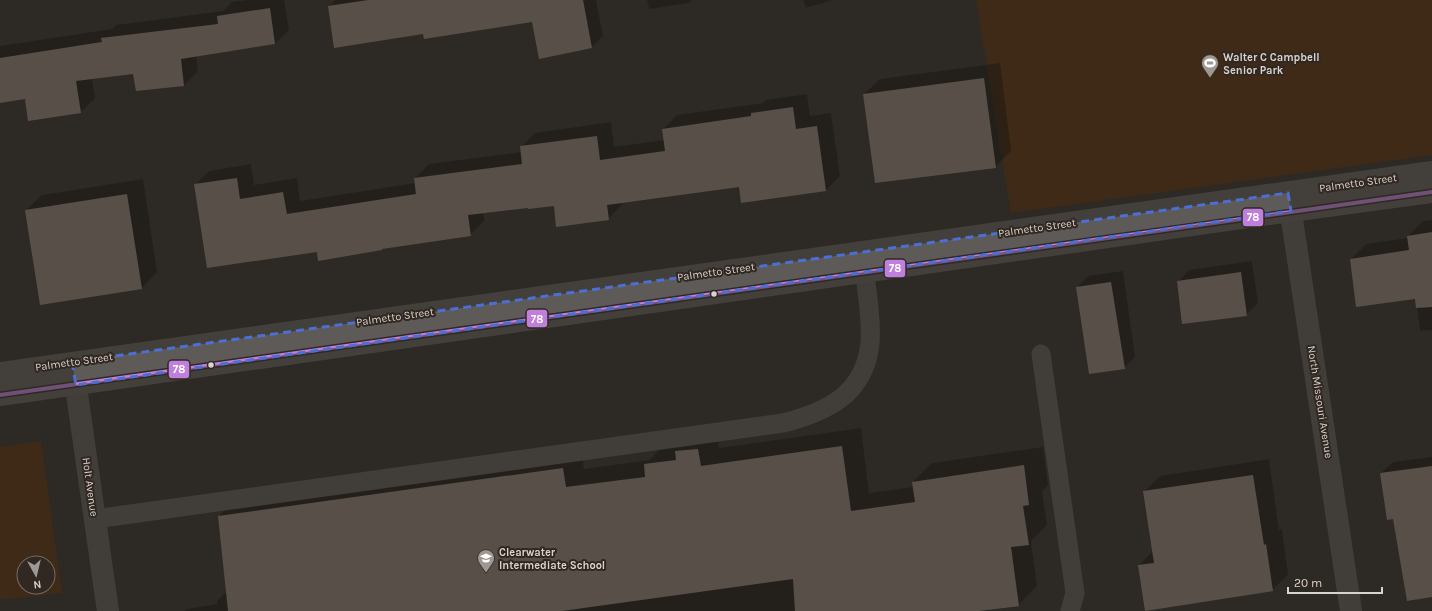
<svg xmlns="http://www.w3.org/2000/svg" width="1432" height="611" viewBox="0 0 1432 611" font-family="Karla,sans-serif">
	<rect width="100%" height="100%" fill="#2e2924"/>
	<path fill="#522b05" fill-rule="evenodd" d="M 976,0 L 1432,0 L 1432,155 L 1011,213 Z
		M 41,441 L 62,593 L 0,600 L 0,447 ZM 24,563 L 48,563 L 48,587 L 24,587 Z"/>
	<path fill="#0007" d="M 248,0 L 284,0 L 289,30 L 275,44 L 196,55 L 198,71 L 184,85 L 134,73 L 92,78 L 95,98 L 81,112 L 26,98 L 0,102 L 0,46 L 112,29 L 116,25 L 223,11 L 232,2 Z
		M 335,0 L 596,0 L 603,36 L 592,47 L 540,58 L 533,21 L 424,32 L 329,6 Z
		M 647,0 L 692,0 L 689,3 L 649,9 Z
		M 803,0 L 833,0 L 806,8 Z
		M 1000,63 L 1011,151 L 995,167 L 864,94 L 880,79 Z
		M 807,94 L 810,116 L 831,113 L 840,176 L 826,190 L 742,201 L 740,185 L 622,202 L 622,205 L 608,219 L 555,205 L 529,206 L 483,212 L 484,221 L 470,235 L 317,251 L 195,185 L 209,171 L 251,164 L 254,185 L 297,178 L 300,201 L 415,183 L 415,178 L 429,164 L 522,152 L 521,147 L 535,133 L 611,122 L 614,147 L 664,140 L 663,129 L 677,115 L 763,103 L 766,100 Z
		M 143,179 L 157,272 L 142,288 L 26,210 L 42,195 Z
		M 1432,220 L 1432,330 L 1420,331 L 1416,298 L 1351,259 L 1366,244 L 1408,238 L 1408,236 L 1423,221 Z
		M 1252,261 L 1258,303 L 1246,315 L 1178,282 L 1189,270 Z
		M 1123,271 L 1135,357 L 1124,368 L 1077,287 L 1088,276 Z
		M 861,428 L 869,493 L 913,487 L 913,482 L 932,463 L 1043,447 L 1048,485 L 1042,491 L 1047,525 L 1031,541 L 1037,586 L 1018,605 L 991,608 L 988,611 L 185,611 L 187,609 L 218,604 L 217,601 L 227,591 L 219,516 L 238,498 L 581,450 L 584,469 L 649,460 L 664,445 L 717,431 L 719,448 Z
		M 1432,457 L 1432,596 L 1381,473 L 1393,462 Z
		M 1269,459 L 1279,530 L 1282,529 L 1288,575 L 1272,590 L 1146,610 L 1139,565 L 1153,551 L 1144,492 L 1160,476 Z"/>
	<path fill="#8d7f74" d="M 368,0 L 583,0 L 592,48 L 539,59 L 532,22 L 424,39 L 423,34 L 334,48 L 328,6 Z
		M 270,8 L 275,44 L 181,59 L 184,86 L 136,91 L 133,74 L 76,81 L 81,113 L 28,121 L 25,99 L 0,103 L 0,58 L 102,42 L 101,38 L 218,24 L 217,16 Z
		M 984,78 L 996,168 L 875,183 L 863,94 Z
		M 793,107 L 796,129 L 817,126 L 826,191 L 741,203 L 739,187 L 607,205 L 609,220 L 556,227 L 554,206 L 528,209 L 528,208 L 468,215 L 471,236 L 382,249 L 382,250 L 318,261 L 317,252 L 207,268 L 194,184 L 237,178 L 240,199 L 283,192 L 287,214 L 416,194 L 414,178 L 522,164 L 520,146 L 597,136 L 600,160 L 665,151 L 662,129 L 751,116 L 751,113 Z
		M 127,194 L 142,289 L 40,305 L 25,210 Z
		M 1432,232 L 1432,307 L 1416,308 L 1415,299 L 1356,307 L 1350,259 L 1409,250 L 1407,236 Z
		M 1241,272 L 1247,316 L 1182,324 L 1177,281 Z
		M 1111,282 L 1125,369 L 1089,374 L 1076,287 Z
		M 842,446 L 851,511 L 915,502 L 912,482 L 1024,465 L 1029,505 L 1023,506 L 1029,545 L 1011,547 L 1019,606 L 979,611 L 795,611 L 793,579 L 562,611 L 228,611 L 218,516 L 563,468 L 566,487 L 645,477 L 644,464 L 676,460 L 675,451 L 698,449 L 701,466 Z
		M 1432,466 L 1432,597 L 1407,601 L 1393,519 L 1387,520 L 1380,473 Z
		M 1253,475 L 1264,545 L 1266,544 L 1273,591 L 1145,611 L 1138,565 L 1154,563 L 1143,491 Z"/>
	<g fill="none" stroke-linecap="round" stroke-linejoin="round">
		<path stroke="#5a5856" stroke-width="19" d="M 1041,354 L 1075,593 L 1070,611
			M 95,519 L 783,423 C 827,412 865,394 870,343 C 872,320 867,295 865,273"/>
		<path stroke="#5a5856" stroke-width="22" d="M 1288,193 L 1351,611
			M 73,366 L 108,611"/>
		<path stroke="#5d5a58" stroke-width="22" d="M 0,373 L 1432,172
			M 0,395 L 1291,211 L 1432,192"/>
		<g stroke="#312821" stroke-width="7">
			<path id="bus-1" d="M 0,395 L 1432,192"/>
		</g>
		<use href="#bus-1" stroke="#c07fdc" stroke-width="4"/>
	</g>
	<path d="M0 0H1432V611H0ZM 1288,193 L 1291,211 L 76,385 L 72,362 Z" fill="#2e2924" fill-opacity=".55" fill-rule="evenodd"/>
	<path fill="none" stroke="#4c6fd6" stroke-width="3" stroke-dasharray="8 5" stroke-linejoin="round" d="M 1288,193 L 1291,211 L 76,385 L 72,362 Z"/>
	<defs>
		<g id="stadium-pin" transform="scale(0.9)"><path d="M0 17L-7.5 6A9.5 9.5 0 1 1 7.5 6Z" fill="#9d9893" stroke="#312821"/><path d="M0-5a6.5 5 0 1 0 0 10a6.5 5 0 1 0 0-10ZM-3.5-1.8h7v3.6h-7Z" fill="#fff"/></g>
		<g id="school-pin" transform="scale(0.9)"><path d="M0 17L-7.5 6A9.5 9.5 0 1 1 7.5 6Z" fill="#9d9893" stroke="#312821"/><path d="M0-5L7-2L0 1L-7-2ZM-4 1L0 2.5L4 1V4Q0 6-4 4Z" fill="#fff"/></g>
	</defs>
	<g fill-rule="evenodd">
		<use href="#stadium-pin" x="1210" y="63"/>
		<use href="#school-pin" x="486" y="558"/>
	</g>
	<g fill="#d9d3cf" stroke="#312821" stroke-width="1.5">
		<circle cx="714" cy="294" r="3.5"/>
		<circle cx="211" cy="365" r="3.5"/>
	</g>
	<g text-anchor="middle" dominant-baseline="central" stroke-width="4" stroke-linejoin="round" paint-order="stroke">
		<g font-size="11" font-weight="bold" fill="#d9d3cf" stroke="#312821" text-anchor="start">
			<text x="1223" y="57">Walter C Campbell<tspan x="1223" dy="13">Senior Park</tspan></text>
			<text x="499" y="552">Clearwater<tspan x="499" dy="13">Intermediate School</tspan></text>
		</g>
		<g font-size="11" fill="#d9d3cf" stroke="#312821">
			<text transform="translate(1358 183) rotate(-8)">Palmetto Street</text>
			<text transform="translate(1037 228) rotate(-8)">Palmetto Street</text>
			<text transform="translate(716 272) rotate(-8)">Palmetto Street</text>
			<text transform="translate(395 317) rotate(-8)">Palmetto Street</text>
			<text transform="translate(74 362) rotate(-8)">Palmetto Street</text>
			<text transform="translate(1320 402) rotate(81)">North Missouri Avenue</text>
			<text transform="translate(90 487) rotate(82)">Holt Avenue</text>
		</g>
	</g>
	<g stroke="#312821" stroke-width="1.5">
		<rect x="1242" y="208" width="22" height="19" rx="4" fill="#c07fdc"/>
		<rect x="884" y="259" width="22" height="19" rx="4" fill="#c07fdc"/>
		<rect x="526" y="309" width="22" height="19" rx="4" fill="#c07fdc"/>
		<rect x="168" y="360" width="22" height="19" rx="4" fill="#c07fdc"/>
	</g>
	<g font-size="11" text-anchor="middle" font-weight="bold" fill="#fff">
		<text x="1253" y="221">78</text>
		<text x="895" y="272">78</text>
		<text x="537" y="323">78</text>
		<text x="179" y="373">78</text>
	</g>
	<g transform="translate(36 575) rotate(172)"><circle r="19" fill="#312821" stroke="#746c67"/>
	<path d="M0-3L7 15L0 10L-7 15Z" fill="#9d9893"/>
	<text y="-6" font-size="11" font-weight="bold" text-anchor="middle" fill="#d9d3cf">N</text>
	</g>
	<path d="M1288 587v6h94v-6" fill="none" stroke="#d9d3cf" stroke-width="2"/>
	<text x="1294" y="587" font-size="12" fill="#d9d3cf" stroke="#312821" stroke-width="3" paint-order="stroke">20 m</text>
</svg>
